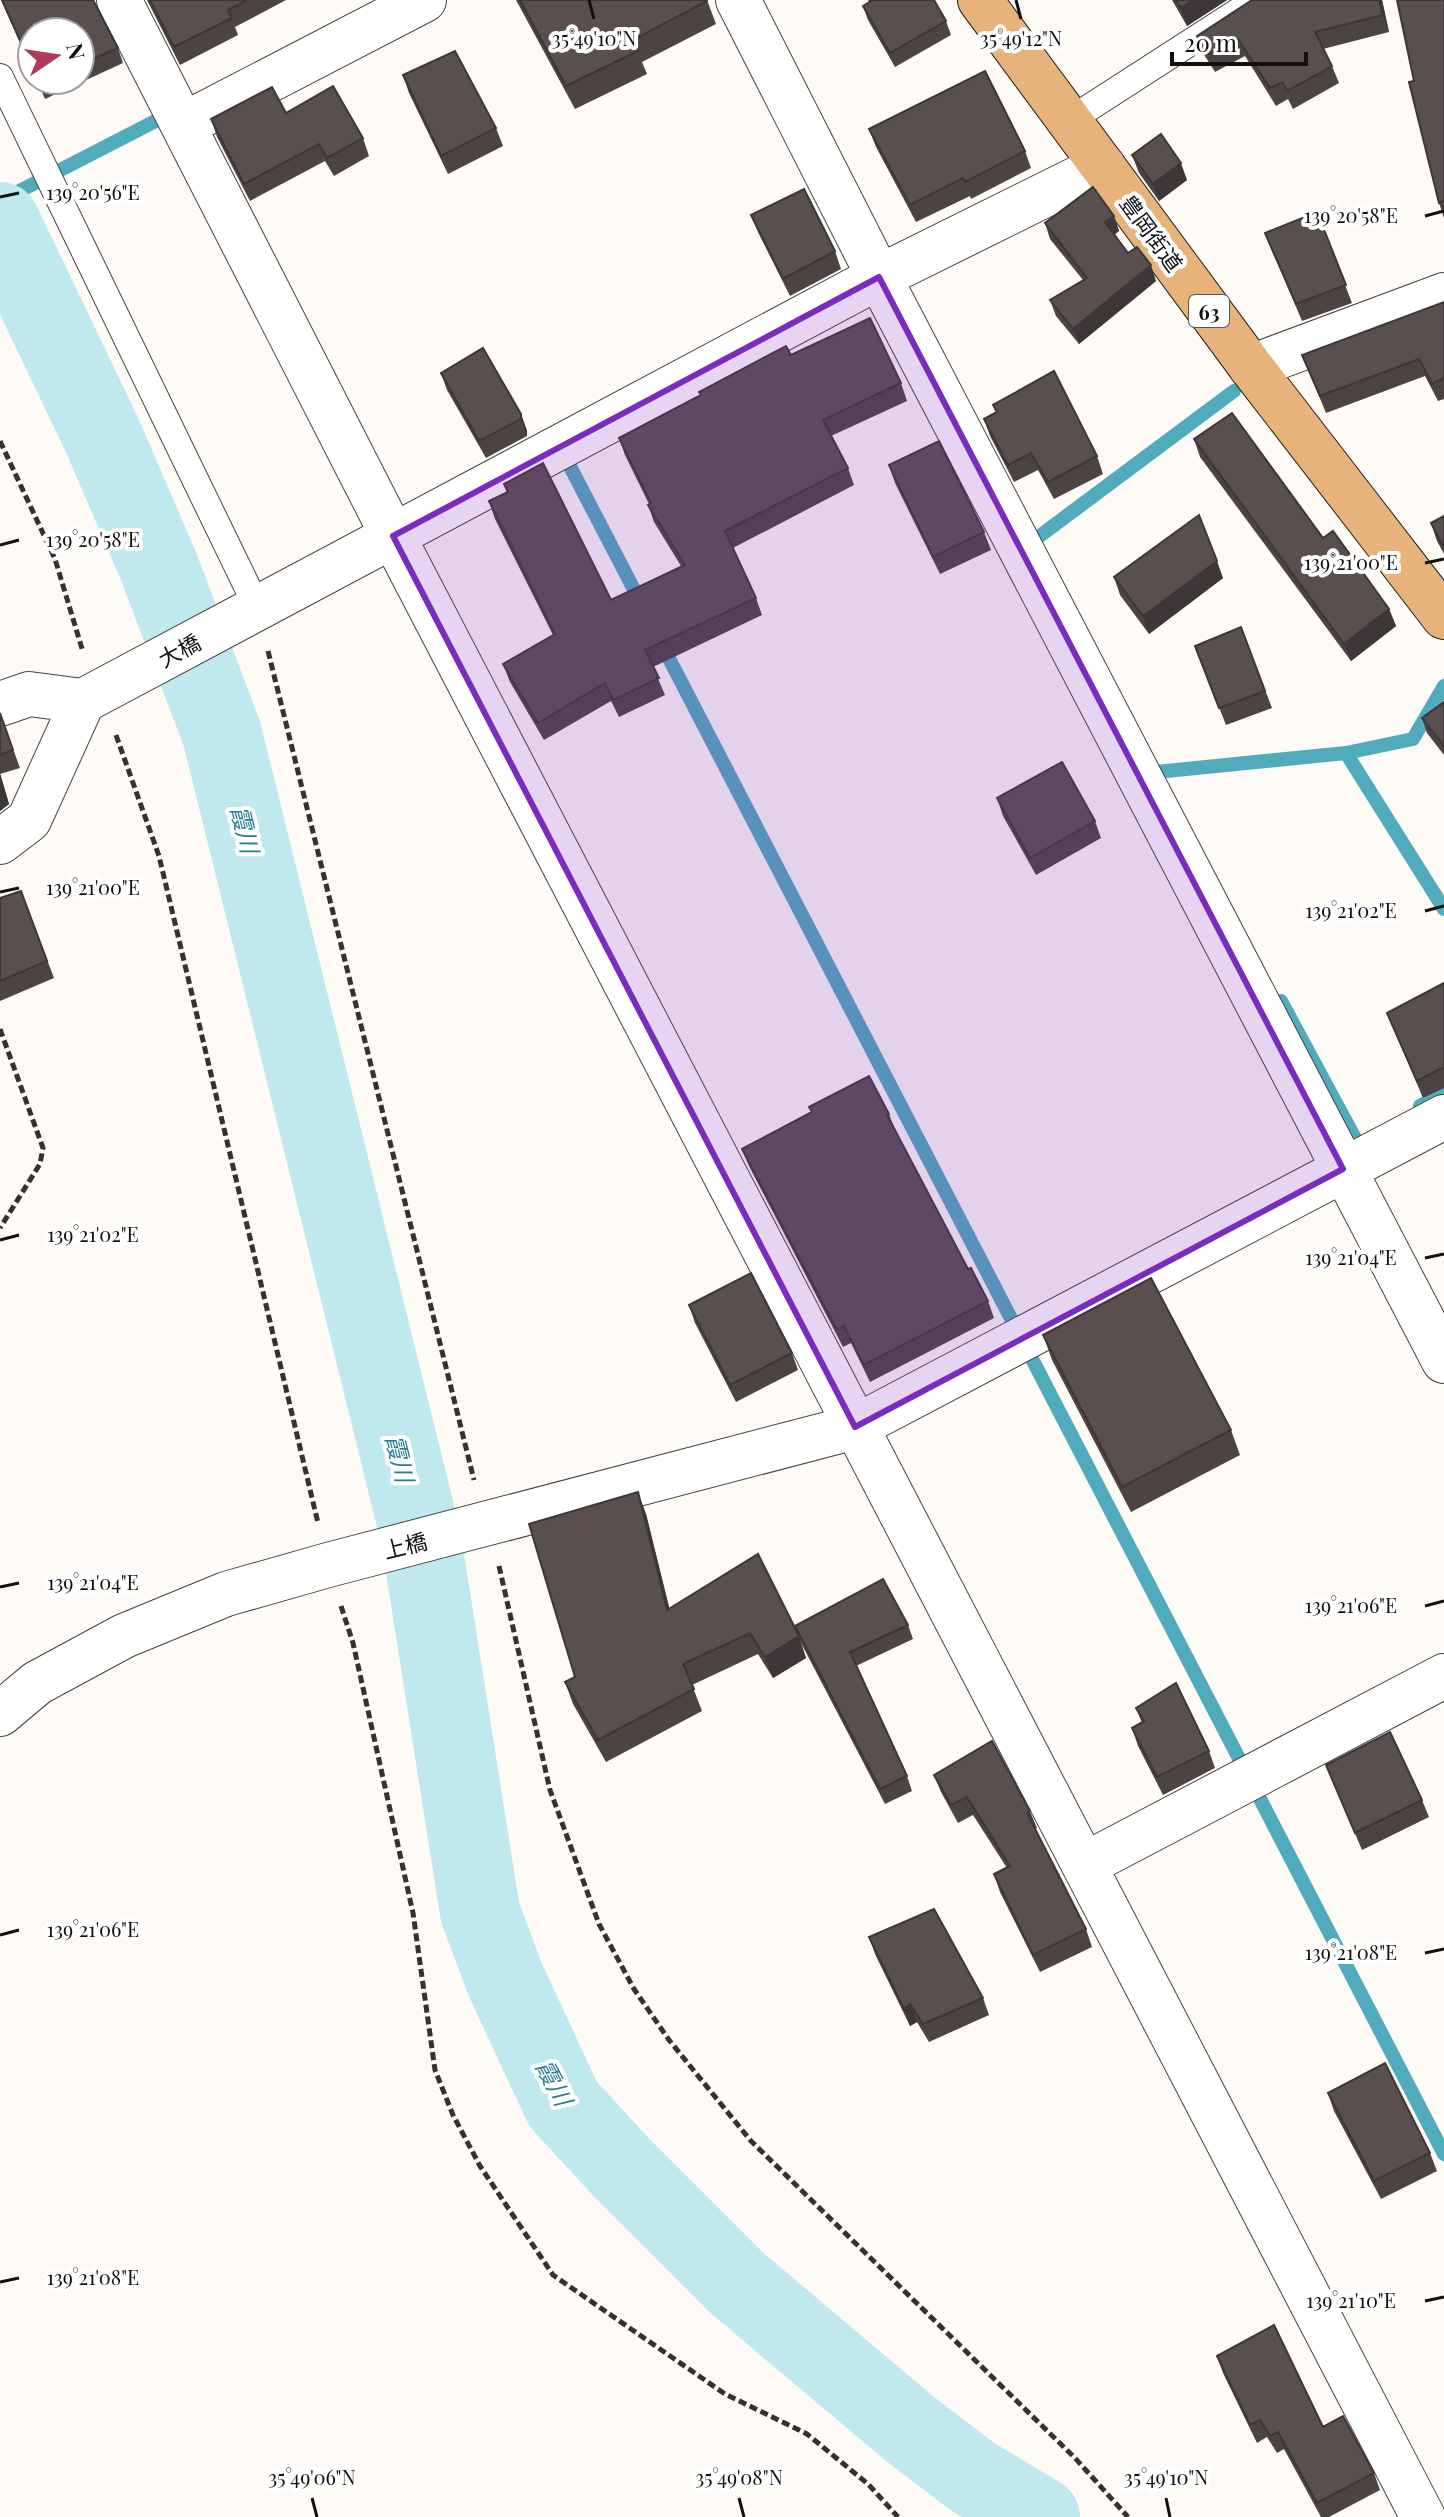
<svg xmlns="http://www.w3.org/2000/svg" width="1444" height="2517" viewBox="0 0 1444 2517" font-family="'Playfair Display','Noto Sans JP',serif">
	<rect width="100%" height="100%" fill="#fefaf5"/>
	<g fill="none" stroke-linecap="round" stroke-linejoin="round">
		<path stroke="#50abbd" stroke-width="14" d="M 0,201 L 171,113
			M 562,451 L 641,603
			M 1033,541 L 1234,391
			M 661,643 L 1444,2154
			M 1346,753 L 1444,909
			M 1156,772 L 1346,753 L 1413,739 L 1444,686
			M 1281,1001 L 1356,1140 L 1340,1148
			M 1420,1106 L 1444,1093"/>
		<path stroke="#bfe8ef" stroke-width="80" d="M 0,222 L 102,435 L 158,565 L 222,734 L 421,1538 L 480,1912 L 505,1979 L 563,2104 L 622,2168 L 737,2283 L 910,2429 L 973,2477 L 1040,2517"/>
		<g stroke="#434343" stroke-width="28">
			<path id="service" d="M 0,77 L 258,609
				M 1070,120 L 1256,0"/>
		</g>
		<g stroke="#434343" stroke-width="46">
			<path id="minor" d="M 119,0 L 393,536 L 1423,2517
				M 738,0 L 879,277 L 1444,1361
				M 183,125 L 424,0
				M 1251,367 L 1444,295
				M 0,704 L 29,694 L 83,701
				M 0,842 L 29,820 L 83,701 L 879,277 L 1103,166
				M 0,1714 L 37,1683 L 124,1636 L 226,1594 L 328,1565 L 855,1427 L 1444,1117
				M 1084,1865 L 1444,1676"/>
		</g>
		<g stroke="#212121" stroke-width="46">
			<path id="primary" d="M 980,0 L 1251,367 L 1444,617"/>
		</g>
		<path stroke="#323232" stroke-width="5" stroke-dasharray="8 4" stroke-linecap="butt" d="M 0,441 L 55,559 L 83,652
			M 268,651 L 474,1480
			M 116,735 L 159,856 L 318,1523
			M 0,1029 L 43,1148 L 40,1164 L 0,1228
			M 499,1566 L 550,1790 L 599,1924 L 634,1989 L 669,2040 L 751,2141 L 1075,2458 L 1128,2517
			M 341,1606 L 353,1643 L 413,1913 L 435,2070 L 453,2115 L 480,2166 L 553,2275 L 725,2394 L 807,2434 L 868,2484 L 898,2517"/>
		<use href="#service" stroke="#fff" stroke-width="26"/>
		<use href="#minor" stroke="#fff" stroke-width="44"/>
		<use href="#primary" stroke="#e7b37b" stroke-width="44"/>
	</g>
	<path fill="#4c4443" d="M 1,0 L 94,0 L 118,48 L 123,63 L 45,99 L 37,80 L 80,80 L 80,32 L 32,32 L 32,70 Z
		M 147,0 L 286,0 L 235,27 L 238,35 L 180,65 Z
		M 516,0 L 707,0 L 716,24 L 642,62 L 647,74 L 575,109 Z
		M 868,0 L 934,0 L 946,21 L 951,35 L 895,67 L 868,20 L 863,6 L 869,2 Z
		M 1172,0 L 1227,0 L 1187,26 Z
		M 1382,0 L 1389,32 L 1323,49 L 1332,66 L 1339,83 L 1293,109 L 1288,99 L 1276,106 L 1245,56 L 1215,72 L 1203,53 L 1197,36 Z
		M 1444,0 L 1444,218 L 1439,203 L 1414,81 Z
		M 403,75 L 496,128 L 503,146 L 448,174 L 409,93 Z
		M 286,113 L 363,138 L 369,156 L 334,176 L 325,161 L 250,201 L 217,137 L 211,119 Z
		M 869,129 L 1025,151 L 1031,168 L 971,199 L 970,196 L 916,222 L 876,147 Z
		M 1132,155 L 1187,180 L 1159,201 L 1139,173 Z
		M 1317,212 L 1352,303 L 1302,321 L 1265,233 Z
		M 751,215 L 835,251 L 841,269 L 790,296 L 758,232 Z
		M 1114,216 L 1119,231 L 1114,235 L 1128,253 L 1156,281 L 1079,344 L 1056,316 L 1050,300 L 1083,280 L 1050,239 L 1045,223 Z
		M 1444,302 L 1444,399 L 1438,401 L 1425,376 L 1326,413 L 1302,355 Z
		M 791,355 L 901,383 L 907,401 L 831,436 L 848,468 L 854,485 L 733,548 L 756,598 L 762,615 L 653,667 L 665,695 L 619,717 L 611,701 L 544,740 L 510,682 L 503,664 L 553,635 L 495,519 L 489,501 L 507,492 L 504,484 L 611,600 L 681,566 L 654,522 L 648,505 L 649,504 L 625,455 L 619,438 Z
		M 441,373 L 521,414 L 527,431 L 527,436 L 486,458 L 447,390 Z
		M 993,405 L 1097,456 L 1103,474 L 1054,499 L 1038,470 L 1014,482 L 990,436 L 984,419 L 996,413 Z
		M 1194,439 L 1323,538 L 1389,609 L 1396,626 L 1351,661 L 1200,457 Z
		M 889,465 L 984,532 L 991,550 L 940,574 L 895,483 Z
		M 1444,516 L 1444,554 L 1437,541 L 1431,523 Z
		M 1114,577 L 1223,578 L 1149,634 L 1120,595 Z
		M 1241,627 L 1272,708 L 1226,725 L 1195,646 Z
		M 1444,702 L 1444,755 L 1427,733 L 1422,718 Z
		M 0,713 L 20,768 L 0,774 L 9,804 L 0,811 Z
		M 997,798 L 1095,821 L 1101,838 L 1036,875 L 1003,816 Z
		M 21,891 L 54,978 L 0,1001 L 0,898 Z
		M 1444,983 L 1444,1088 L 1423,1098 L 1387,1013 Z
		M 809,1107 L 889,1114 L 895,1130 L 968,1269 L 988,1301 L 994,1318 L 870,1382 L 851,1343 L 843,1347 L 749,1166 L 742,1149 L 811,1112 Z
		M 689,1305 L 792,1353 L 798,1370 L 736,1402 L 695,1323 Z
		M 1043,1335 L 1231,1430 L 1240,1455 L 1131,1512 L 1052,1360 Z
		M 646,1514 L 669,1608 L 798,1635 L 795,1626 L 908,1625 L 913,1639 L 856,1666 L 907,1776 L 912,1791 L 885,1804 L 800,1641 L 806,1658 L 773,1678 L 758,1654 L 692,1685 L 702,1711 L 606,1762 L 573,1704 L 565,1682 L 575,1677 Z
		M 1136,1708 L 1209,1751 L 1215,1768 L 1163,1795 L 1138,1746 L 1132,1728 L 1142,1723 Z
		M 1326,1765 L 1422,1800 L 1429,1817 L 1362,1850 Z
		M 934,1775 L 1030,1811 L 1037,1828 L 1035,1829 L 1086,1929 L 1092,1947 L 1040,1972 L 1000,1892 L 994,1874 L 1007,1868 L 973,1815 L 958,1823 L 941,1792 Z
		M 869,1937 L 983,1998 L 989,2015 L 929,2042 L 917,2022 L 910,2026 L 875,1954 Z
		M 1328,2093 L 1430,2153 L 1437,2171 L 1381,2199 L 1334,2111 Z
		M 1217,2356 L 1323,2427 L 1374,2473 L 1380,2490 L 1329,2517 L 1321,2517 L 1284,2449 L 1277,2453 L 1267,2437 L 1257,2443 L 1223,2373 Z"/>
	<path fill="#3e3737" d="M 1193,0 L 1227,0 L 1187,26 L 1181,8 Z
		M 1379,0 L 1382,0 L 1389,32 L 1383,15 Z
		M 1181,163 L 1187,180 L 1159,201 L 1153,184 Z
		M 1114,216 L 1119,231 L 1111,237 L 1105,222 Z
		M 1151,265 L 1156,281 L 1079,344 L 1073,329 Z
		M 521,414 L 527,431 L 527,436 L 521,419 Z
		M 1217,561 L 1223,578 L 1149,634 L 1143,616 Z
		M 1389,609 L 1396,626 L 1351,661 L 1344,644 Z
		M 0,773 L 9,804 L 0,811 Z
		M 638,1492 L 646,1514 L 675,1631 L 667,1610 Z
		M 799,1636 L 806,1658 L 773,1678 L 765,1657 Z
		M 910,2004 L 917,2022 L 910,2026 L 904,2009 Z"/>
	<path fill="#584f4e" stroke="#3e3737" stroke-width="2" d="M 2,0 L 93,0 L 118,48 L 80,65 L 80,32 L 32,32 L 32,67 Z
		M 150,0 L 247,0 L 228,10 L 232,18 L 174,47 Z
		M 520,0 L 707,0 L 707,1 L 633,40 L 638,51 L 566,86 Z
		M 870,0 L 934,0 L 946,21 L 890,53 L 863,6 L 871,1 Z
		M 1176,0 L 1193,0 L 1181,8 Z
		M 1252,0 L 1379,0 L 1383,15 L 1315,32 L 1332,66 L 1287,91 L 1282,82 L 1270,88 L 1238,39 L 1208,54 L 1197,36 Z
		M 1397,0 L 1444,0 L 1444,200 L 1439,203 L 1409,82 L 1414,81 Z
		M 455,51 L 496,128 L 441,156 L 403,75 Z
		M 985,71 L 1025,151 L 965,182 L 963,178 L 910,205 L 869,129 Z
		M 333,86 L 363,138 L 327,158 L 319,144 L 244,184 L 211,119 L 272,87 L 286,113 Z
		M 1161,134 L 1181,163 L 1153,184 L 1132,155 Z
		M 1093,187 L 1114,216 L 1105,222 L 1128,253 L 1137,247 L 1151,265 L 1073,329 L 1050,300 L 1087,278 L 1045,223 Z
		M 804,189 L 835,251 L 783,279 L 751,215 Z
		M 1317,212 L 1346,285 L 1296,304 L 1265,233 Z
		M 1444,302 L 1444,378 L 1432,384 L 1419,359 L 1320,396 L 1302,355 Z
		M 870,318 L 901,383 L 823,420 L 848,468 L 725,531 L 756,598 L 645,650 L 659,678 L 613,700 L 605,683 L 538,723 L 503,664 L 555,634 L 489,501 L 508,492 L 504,484 L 543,463 L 611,600 L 685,565 L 648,505 L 651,503 L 619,438 L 701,395 L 699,392 L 786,346 L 791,355 Z
		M 483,348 L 521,414 L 521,419 L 479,441 L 441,373 Z
		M 1054,371 L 1097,456 L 1048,482 L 1031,453 L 1008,465 L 984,419 L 997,412 L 993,405 Z
		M 1232,413 L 1323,538 L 1333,531 L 1389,609 L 1344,644 L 1194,439 Z
		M 939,441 L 984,532 L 933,557 L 889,465 Z
		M 1199,515 L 1217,561 L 1143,616 L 1114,577 Z
		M 1444,516 L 1444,548 L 1431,523 Z
		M 1241,627 L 1265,691 L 1219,708 L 1195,646 Z
		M 1444,702 L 1444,746 L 1422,718 Z
		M 0,713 L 13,750 L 0,755 Z
		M 1062,762 L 1095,821 L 1030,858 L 997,798 Z
		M 21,891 L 47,961 L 0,981 L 0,898 Z
		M 1444,983 L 1444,1067 L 1417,1081 L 1387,1013 Z
		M 869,1076 L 889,1114 L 887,1115 L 968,1269 L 971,1268 L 988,1301 L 864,1365 L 844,1326 L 837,1330 L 742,1149 L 812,1112 L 809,1107 Z
		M 751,1273 L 792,1353 L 730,1385 L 689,1305 Z
		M 1151,1278 L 1231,1430 L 1122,1487 L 1043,1335 Z
		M 638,1492 L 667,1610 L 758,1554 L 799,1636 L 765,1657 L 750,1633 L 683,1664 L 694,1689 L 598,1740 L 565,1682 L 575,1677 L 529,1524 Z
		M 883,1579 L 908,1625 L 850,1652 L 907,1776 L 880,1789 L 795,1626 Z
		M 1176,1683 L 1209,1751 L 1157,1777 L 1132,1728 L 1144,1721 L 1136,1708 Z
		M 1390,1732 L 1422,1800 L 1355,1833 L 1326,1765 Z
		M 992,1741 L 1030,1811 L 1027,1813 L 1086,1929 L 1033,1955 L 994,1874 L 1010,1866 L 967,1797 L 951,1805 L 934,1775 Z
		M 934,1909 L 983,1998 L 923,2024 L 910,2004 L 904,2009 L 869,1937 Z
		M 1385,2063 L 1430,2153 L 1374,2181 L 1328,2093 Z
		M 1274,2325 L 1323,2427 L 1343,2416 L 1374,2473 L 1317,2503 L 1278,2432 L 1270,2436 L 1260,2420 L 1250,2425 L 1217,2356 Z"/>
	<path fill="#7b2cbf" fill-opacity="0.2" stroke="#7b2cbf" stroke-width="6" stroke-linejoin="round" d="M 879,277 L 1343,1169 L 855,1427 L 393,536 Z"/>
	<path fill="none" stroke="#101010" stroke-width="3" d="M 589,0 L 594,19M 1016,0 L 1021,19M 0,197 L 19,193M 1425,216 L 1444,211M 0,545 L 19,540M 1425,563 L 1444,559M 0,892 L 19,888M 1425,911 L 1444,906M 0,1240 L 19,1235M 1425,1258 L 1444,1254M 0,1587 L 19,1583M 1425,1606 L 1444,1601M 0,1935 L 19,1930M 1425,1953 L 1444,1949M 0,2282 L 19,2278M 1425,2301 L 1444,2297M 312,2498 L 317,2517M 739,2498 L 744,2517M 1166,2498 L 1170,2517"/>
	<g text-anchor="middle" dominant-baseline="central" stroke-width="8" stroke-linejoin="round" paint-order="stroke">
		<rect fill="#fff" stroke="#585858" stroke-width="2" x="1189" y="295" width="40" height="32" rx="6"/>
		<g font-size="20" font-weight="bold" fill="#101010">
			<text x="1209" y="311">63</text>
		</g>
		<g font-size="22" fill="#101010" stroke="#fff">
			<text transform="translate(1152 233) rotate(54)">豊岡街道</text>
			<text transform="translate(179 650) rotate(-28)">大橋</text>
			<text transform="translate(405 1545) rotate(-14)">上橋</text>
		</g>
		<g font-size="24" font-style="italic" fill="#287e93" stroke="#fff">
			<text transform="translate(246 829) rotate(76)">霞川</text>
			<text transform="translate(401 1458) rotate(76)">霞川</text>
			<text transform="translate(555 2082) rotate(62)">霞川</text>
		</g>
	</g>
	<g font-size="20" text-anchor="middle" fill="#101010" stroke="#fff" stroke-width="8" stroke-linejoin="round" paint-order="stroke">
		<text x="594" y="46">35°49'10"N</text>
		<text x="1021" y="46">35°49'12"N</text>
		<text x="93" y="200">139°20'56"E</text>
		<text x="1351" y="223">139°20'58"E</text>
		<text x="93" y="547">139°20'58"E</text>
		<text x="1351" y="570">139°21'00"E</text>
		<text x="93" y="895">139°21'00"E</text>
		<text x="1351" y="918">139°21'02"E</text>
		<text x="93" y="1242">139°21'02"E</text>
		<text x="1351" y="1265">139°21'04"E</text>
		<text x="93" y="1590">139°21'04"E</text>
		<text x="1351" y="1613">139°21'06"E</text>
		<text x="93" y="1937">139°21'06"E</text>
		<text x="1351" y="1960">139°21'08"E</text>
		<text x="93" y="2285">139°21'08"E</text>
		<text x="1351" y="2308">139°21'10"E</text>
		<text x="312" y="2485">35°49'06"N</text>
		<text x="739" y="2485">35°49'08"N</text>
		<text x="1166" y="2485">35°49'10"N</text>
	</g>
	<g transform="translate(56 56) rotate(77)"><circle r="38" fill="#ffffff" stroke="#9f9f9f" stroke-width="2"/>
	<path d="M0-6L14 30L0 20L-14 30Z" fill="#af395b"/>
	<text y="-12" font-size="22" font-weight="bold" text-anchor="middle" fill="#101010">N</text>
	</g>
	<path d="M1172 52v12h134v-12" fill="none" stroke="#101010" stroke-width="4"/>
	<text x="1184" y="52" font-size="24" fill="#101010" stroke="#ffffff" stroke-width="6" paint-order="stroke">20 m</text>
</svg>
